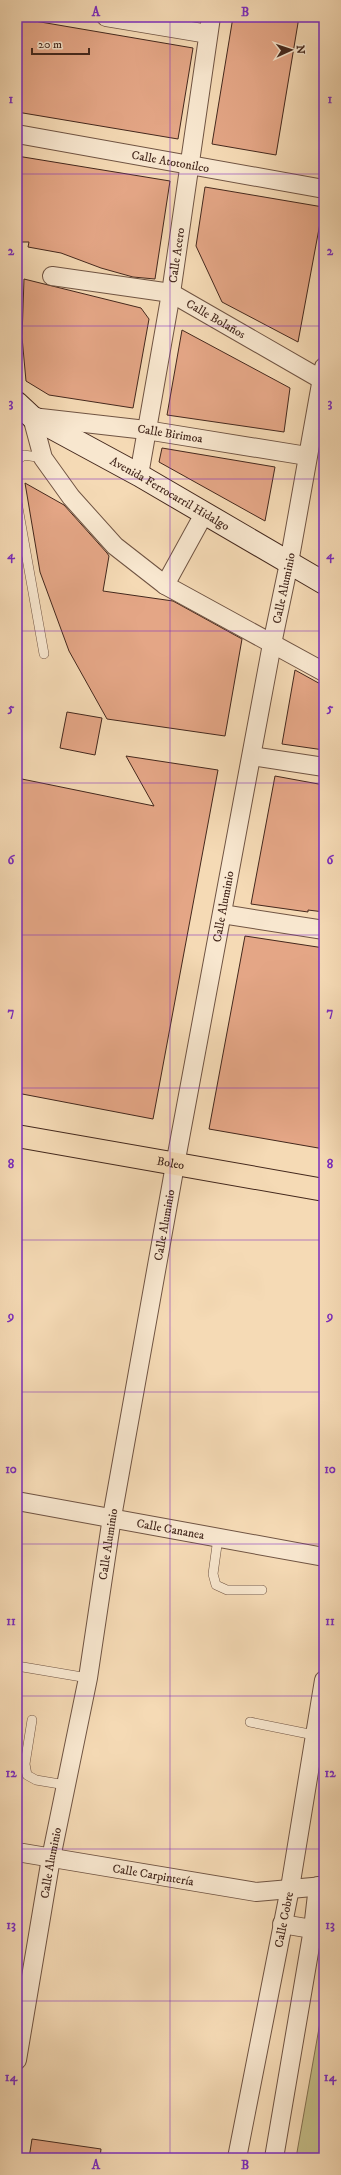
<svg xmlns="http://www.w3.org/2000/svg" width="341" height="2175" viewBox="0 0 341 2175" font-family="'IM FELL DW Pica',serif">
	<rect width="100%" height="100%" fill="#f5dab5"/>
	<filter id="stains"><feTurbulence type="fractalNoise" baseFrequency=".005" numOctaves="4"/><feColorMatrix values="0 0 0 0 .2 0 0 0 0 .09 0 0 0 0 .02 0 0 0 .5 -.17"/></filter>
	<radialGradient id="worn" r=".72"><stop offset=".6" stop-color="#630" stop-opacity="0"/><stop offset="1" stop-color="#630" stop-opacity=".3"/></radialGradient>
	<path fill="#c4bd88" stroke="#847252" d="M 324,2000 L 324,2158 L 296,2158 Z"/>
	<path fill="#e4a686" stroke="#44281d" d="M 233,17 L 299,17 L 276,155 L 212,144 Z
		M 17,18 L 193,48 L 178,139 L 17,112 Z
		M 17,156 L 170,181 L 155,279 L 133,277 L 101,268 L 61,253 L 28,247 L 29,242 L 17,242 Z
		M 205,187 L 323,207 L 298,342 L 222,302 L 196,246 Z
		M 24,279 L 141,308 L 149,319 L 133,408 L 49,395 L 26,381 L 22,337 Z
		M 182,330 L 290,388 L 284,432 L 167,415 Z
		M 162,448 L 275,467 L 265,521 L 159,462 Z
		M 25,483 L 64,505 L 107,553 L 109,556 L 103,591 L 173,601 L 242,639 L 225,736 L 107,719 L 69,651 L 40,572 Z
		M 295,670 L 324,686 L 324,750 L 282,744 Z
		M 67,712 L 102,718 L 95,755 L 60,748 Z
		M 126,756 L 218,770 L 153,1119 L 17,1093 L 17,778 L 154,806 Z
		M 275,776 L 324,785 L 324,912 L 308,910 L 308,912 L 251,904 Z
		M 245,936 L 324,948 L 324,1149 L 209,1129 Z
		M 32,2139 L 101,2149 L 100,2158 L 29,2158 Z"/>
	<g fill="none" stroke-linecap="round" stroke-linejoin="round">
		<g stroke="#705443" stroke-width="10">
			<path id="lane" d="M 17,460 L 24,455 L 43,458
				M 17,502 L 44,654
				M 218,1538 L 213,1574 L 216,1585 L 227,1590 L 262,1590
				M 17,1666 L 88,1678
				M 32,1720 L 25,1764 L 27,1775 L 36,1780 L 66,1785
				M 250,1722 L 314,1735"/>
		</g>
		<g stroke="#705443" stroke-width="20">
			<g id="street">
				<path d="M 106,17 L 208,34"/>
				<path id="s1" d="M 17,134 L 324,189"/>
				<path id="s2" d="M 52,276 L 171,293 L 324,381"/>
				<path d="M 307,456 L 146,430 L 32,417 L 43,458 L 71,497 L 115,546 L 165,585 L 324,672"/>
				<path id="s3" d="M 139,475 L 171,293 L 211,17"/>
				<path d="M 165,585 L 204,514"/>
				<path d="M 252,756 L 324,767"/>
				<path d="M 222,914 L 324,930"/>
				<path id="s4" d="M 17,1501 L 324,1557"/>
				<path id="s5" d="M 17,1852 L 256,1892 L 324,1886"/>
				<path d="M 282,1924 L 324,1931"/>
				<path id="s6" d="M 17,2060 L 51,1858 L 88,1678 L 112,1517 L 175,1165 L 272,644 L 289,563 L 324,367"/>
				<path id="s7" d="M 237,2158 L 290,1888 L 324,1680"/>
				<path d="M 274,2158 L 313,1929 L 318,1886"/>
			</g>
		</g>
		<g stroke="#44281d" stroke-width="24">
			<g id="secondary">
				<path id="s8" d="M 17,403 L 32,417 L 139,475 L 324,583"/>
			</g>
		</g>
		<g stroke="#44281d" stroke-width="24">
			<g id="primary">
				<path id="s9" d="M 17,1136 L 324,1190"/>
			</g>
		</g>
		<use href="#lane" stroke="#f8e7cf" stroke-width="9"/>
		<use href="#street" stroke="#f8e7cf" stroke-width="18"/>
		<use href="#secondary" stroke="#f8e7cf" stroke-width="22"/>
		<use href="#primary" stroke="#f5dab5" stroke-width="22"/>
	</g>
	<path fill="none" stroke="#7b2cbf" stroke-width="1" stroke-opacity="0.55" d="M 170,17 L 170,2158M 17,174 L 324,174M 17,326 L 324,326M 17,479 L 324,479M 17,631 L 324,631M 17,783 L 324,783M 17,935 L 324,935M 17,1088 L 324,1088M 17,1240 L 324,1240M 17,1392 L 324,1392M 17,1544 L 324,1544M 17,1696 L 324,1696M 17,1849 L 324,1849M 17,2001 L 324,2001"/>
	<g text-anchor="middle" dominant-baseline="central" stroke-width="3.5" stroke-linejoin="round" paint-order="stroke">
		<g font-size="12" fill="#44281d" stroke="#f8e7cf">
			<text stroke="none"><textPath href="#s1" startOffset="156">Calle Atotonilco</textPath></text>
			<text stroke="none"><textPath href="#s3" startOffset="223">Calle Acero</textPath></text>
			<text stroke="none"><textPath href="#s2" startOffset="172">Calle Bolaños</textPath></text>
			<text transform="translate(170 434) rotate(9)">Calle Birimoa</text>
			<text stroke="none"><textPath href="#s8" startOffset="178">Avenida Ferrocarril Hidalgo</textPath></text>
			<text stroke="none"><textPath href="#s6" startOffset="1496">Calle Aluminio</textPath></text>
			<text stroke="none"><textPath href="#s6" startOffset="1172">Calle Aluminio</textPath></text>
			<text stroke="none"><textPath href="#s9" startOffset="156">Boleo</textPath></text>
			<text stroke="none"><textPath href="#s6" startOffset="848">Calle Aluminio</textPath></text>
			<text stroke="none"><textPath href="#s4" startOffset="156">Calle Cananea</textPath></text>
			<text stroke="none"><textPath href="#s6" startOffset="524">Calle Aluminio</textPath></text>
			<text stroke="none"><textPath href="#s6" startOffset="200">Calle Aluminio</textPath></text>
			<text stroke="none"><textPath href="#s5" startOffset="138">Calle Carpintería</textPath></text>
			<text stroke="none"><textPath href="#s7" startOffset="243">Calle Cobre</textPath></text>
		</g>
	</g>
	<rect width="341" height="2175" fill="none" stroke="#f5dab5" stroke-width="44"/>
	<g transform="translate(291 50) rotate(87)" stroke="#f8e7cf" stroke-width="3" paint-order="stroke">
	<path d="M0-3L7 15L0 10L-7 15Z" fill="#44281d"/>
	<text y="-6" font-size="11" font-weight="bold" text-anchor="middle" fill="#44281d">N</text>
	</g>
	<path d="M32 48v6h57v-6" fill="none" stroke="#44281d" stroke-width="2"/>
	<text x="38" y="48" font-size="12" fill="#44281d" stroke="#f8e7cf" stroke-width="3" paint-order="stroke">20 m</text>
	<rect x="22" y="22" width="297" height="2131" fill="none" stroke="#7b2cbf" stroke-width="1.5"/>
	<g font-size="13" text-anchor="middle" font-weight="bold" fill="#7b2cbf">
		<text x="96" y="16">A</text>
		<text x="245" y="16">B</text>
		<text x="11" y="103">1</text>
		<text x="330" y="103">1</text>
		<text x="11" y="255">2</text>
		<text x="330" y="255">2</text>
		<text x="11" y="407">3</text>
		<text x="330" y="407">3</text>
		<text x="11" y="559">4</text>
		<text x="330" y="559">4</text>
		<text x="11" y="712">5</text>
		<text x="330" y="712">5</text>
		<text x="11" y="864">6</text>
		<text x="330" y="864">6</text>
		<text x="11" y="1016">7</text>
		<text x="330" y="1016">7</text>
		<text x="11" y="1168">8</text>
		<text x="330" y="1168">8</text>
		<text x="11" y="1320">9</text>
		<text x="330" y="1320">9</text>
		<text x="11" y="1473">10</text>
		<text x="330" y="1473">10</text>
		<text x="11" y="1625">11</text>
		<text x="330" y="1625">11</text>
		<text x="11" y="1777">12</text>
		<text x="330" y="1777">12</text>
		<text x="11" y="1929">13</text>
		<text x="330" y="1929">13</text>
		<text x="11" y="2081">14</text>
		<text x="330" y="2081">14</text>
		<text x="96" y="2169">A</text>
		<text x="245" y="2169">B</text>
	</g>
	<rect width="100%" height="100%" filter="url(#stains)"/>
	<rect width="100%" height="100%" fill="url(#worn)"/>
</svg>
